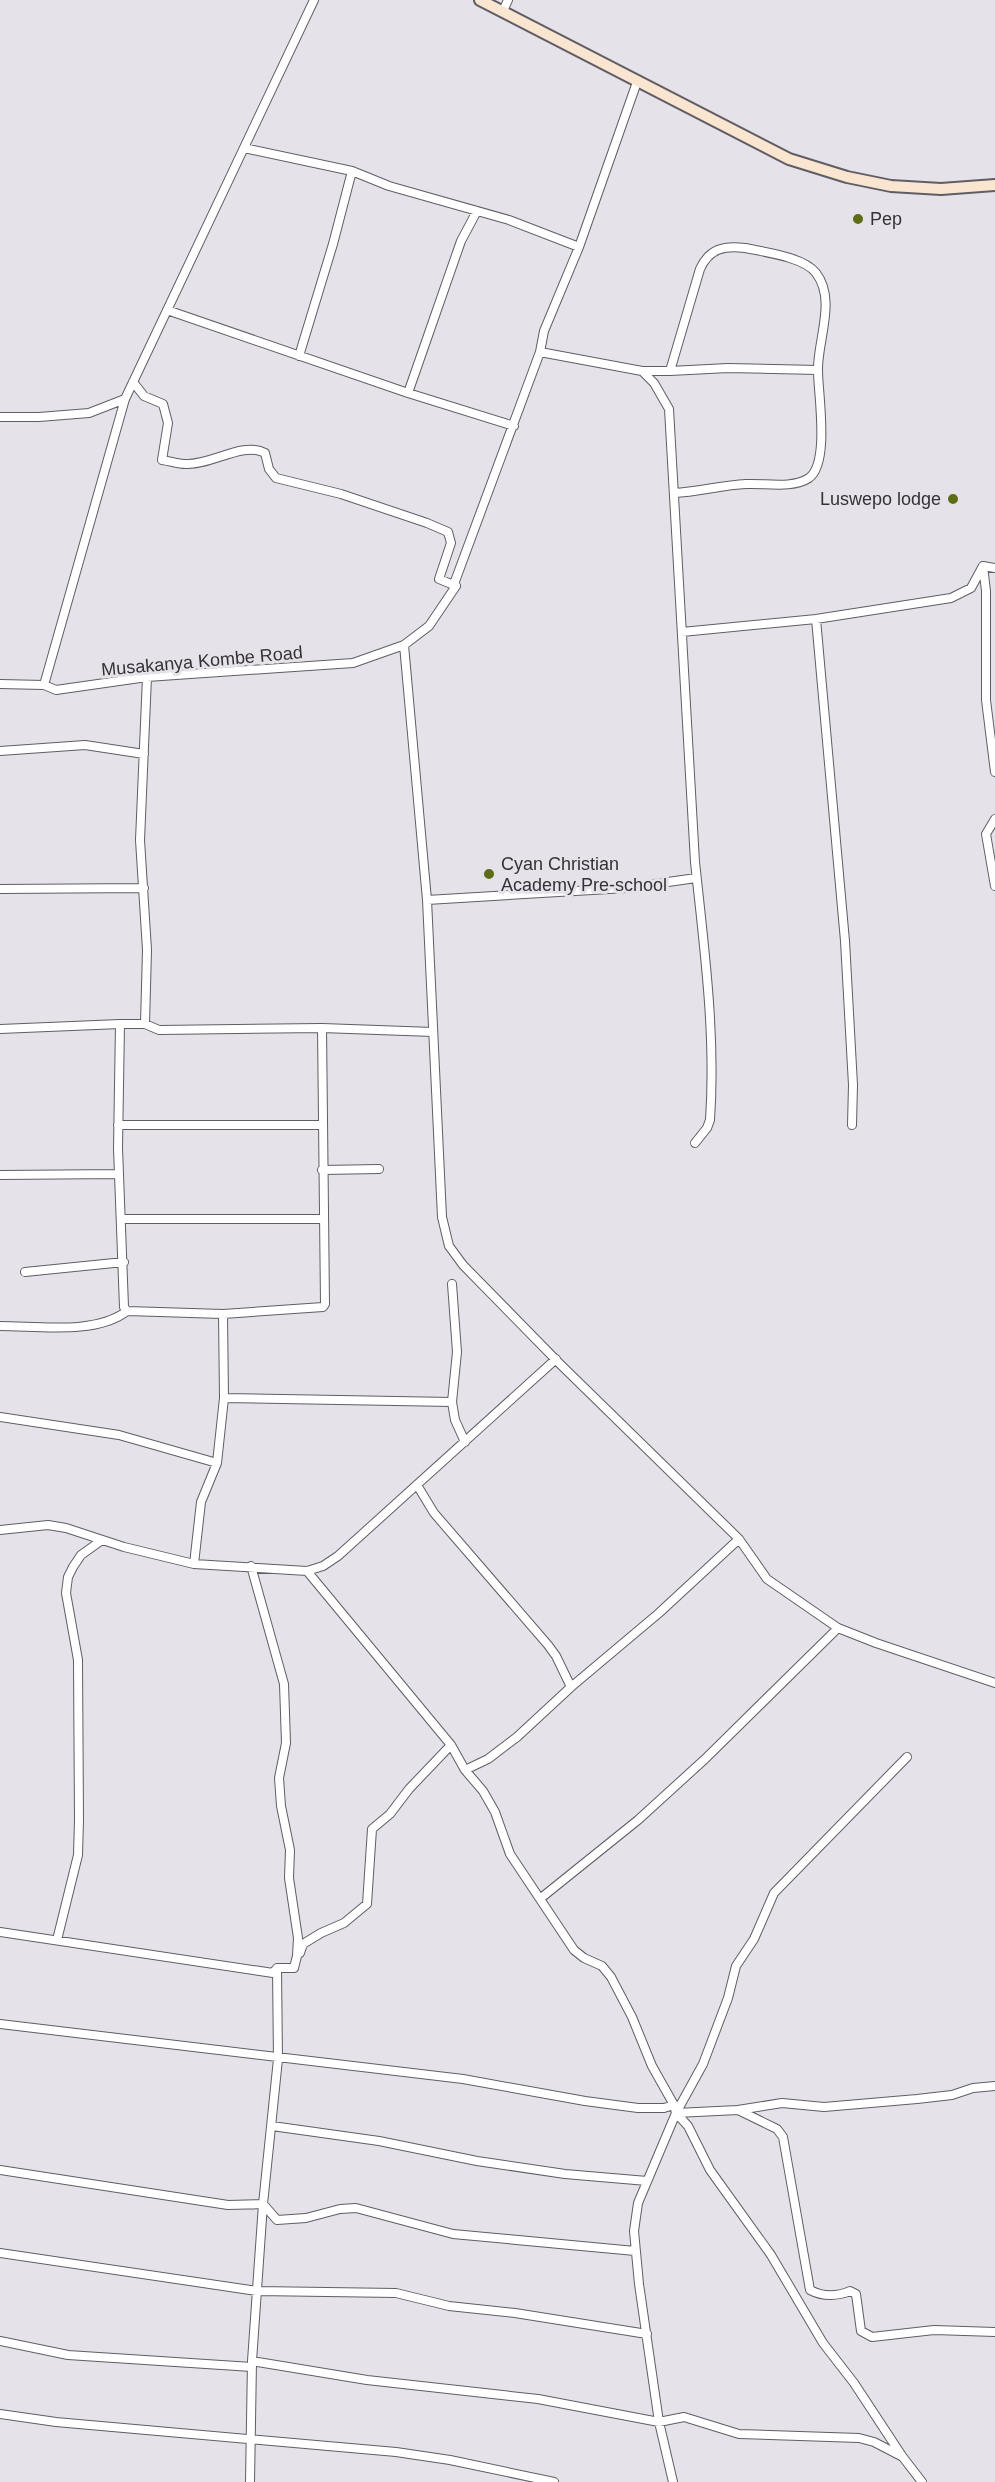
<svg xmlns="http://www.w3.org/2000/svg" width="995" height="2482" viewBox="0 0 995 2482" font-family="Arial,sans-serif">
	<rect width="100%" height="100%" fill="#e5e2e9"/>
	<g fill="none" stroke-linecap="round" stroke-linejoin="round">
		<g stroke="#605d64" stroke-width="10">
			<path id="minor" d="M 503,11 L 508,0
				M 244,148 L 352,171 L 389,186 L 509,220 L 579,247
				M 167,310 L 408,393 L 514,426
				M 540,352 L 642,371 L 654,383 L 669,409 L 695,862 C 704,947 716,1034 710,1120 L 707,1128 L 695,1143
				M 299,356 L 333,244 L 352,171
				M 642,371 L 670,371 L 700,269 C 709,249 724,245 745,248 C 764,252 804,257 816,273 C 837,300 817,341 818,371 C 818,393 830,463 809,478 C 792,489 766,483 746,484 C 722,485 698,492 674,493
				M 670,371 L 728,368 L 818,370
				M 133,382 L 144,396 L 163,404 L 168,423 L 162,460 C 170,461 178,464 186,464 C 212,465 243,441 265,453 L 269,469 L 276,478 L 341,494 L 427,523 L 448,532 L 451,543 L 439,579 L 456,586
				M 408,393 L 461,241 L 477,211
				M 0,417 L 39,417 L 89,413 L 125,399 L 314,0
				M 983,566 L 986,591 L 986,700 L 995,772
				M 816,619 L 845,941 L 853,1085 L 852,1125
				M 682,632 L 816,619 L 951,598 L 971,588 L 983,566 L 995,568
				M 404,645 L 427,900 L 442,1217 L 449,1246 L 463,1265 L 560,1364 L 739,1539 L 767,1579 L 838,1628 L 876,1643 L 995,1683
				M 0,684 L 44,685 L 56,690 L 147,677 L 353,663 L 404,645 L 429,626 L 456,586 L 454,584 L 540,352 L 544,331 L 579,247 L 637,82
				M 44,685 L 125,399
				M 0,751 L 85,745 L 144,754
				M 995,819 L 986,834 L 995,886
				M 0,889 L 144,888
				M 427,900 L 626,888 L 696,878
				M 120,1024 L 118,1148 L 124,1307 L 127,1311
				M 145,1024 L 147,950 L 140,840 L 147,677
				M 0,1029 L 120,1024 L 145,1024 L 159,1030 L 322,1028 L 433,1032
				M 118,1125 L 322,1125
				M 322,1170 L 379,1169
				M 0,1175 L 119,1174
				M 122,1219 L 323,1219
				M 25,1272 L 124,1262
				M 452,1284 L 457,1352 L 452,1402 L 455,1420 L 465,1442
				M 0,1326 C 38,1326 96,1335 127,1311 L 223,1314 L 323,1307 L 325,1304 L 322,1028
				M 224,1398 L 452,1402
				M 0,1417 L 119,1435 L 217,1463
				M 417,1485 L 434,1513 L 548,1645 L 556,1656 L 571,1687
				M 0,1530 L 48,1525 L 66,1528 L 124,1547 L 194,1564 L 307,1571 L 323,1566 L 338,1556 L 556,1359
				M 194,1564 L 201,1502 L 217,1463 L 224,1398 L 223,1314
				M 307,1571 L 451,1745 L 465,1770 L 483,1791 L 495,1812 L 510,1854 L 574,1950 L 584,1958 L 602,1966 L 611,1977 L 632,2017 L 652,2066 L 674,2105 L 676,2113 L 688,2126 L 710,2170 L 771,2255 L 823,2343 L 854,2383 L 902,2456 L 922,2482
				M 465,1770 L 488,1759 L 517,1737 L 571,1687 L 659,1613 L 739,1539
				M 541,1898 L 638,1820 L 705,1759 L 838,1628
				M 0,1932 L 273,1973 L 277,1968 L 294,1968 L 297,1956 L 298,1938 L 289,1878 L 290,1850 L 281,1806 L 279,1778 L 286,1743 L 284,1684 L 251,1566
				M 57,1940 L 78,1855 L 79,1820 L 78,1660 L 66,1593 L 68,1577 L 73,1567 L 81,1555 L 102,1540
				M 300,1953 L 303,1944 L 321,1933 L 344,1923 L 367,1904 L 372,1829 L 390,1814 L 409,1789 L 451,1745
				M 0,2024 L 463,2079 L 585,2101 L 638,2108 L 664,2108 L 674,2105
				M 738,2110 L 782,2103 L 824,2107 L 917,2099 L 952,2095 L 973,2088 L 995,2086
				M 676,2113 L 738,2110 L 777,2129 L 783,2137 L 810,2290 C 823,2297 838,2296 850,2291 L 856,2294 L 861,2331 L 872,2337 L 934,2330 L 995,2332
				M 272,2126 L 379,2141 L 477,2161 L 565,2174 L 647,2181
				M 0,2170 L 228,2205 L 263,2204 L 277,2220 L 306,2218 L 340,2209 L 356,2208 L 453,2234 L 635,2251
				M 0,2253 L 257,2291 L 396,2293 L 449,2306 L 515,2313 L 647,2334
				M 0,2341 L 68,2355 L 252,2367
				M 252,2361 L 367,2380 L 538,2399 L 659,2422 L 684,2417 L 739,2434 L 859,2438 L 874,2442 L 901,2456
				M 0,2414 L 56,2422 L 396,2452 L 450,2460 L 554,2482
				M 250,2482 L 252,2361 L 263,2204 L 278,2059 L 277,1968
				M 673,2482 L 659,2422 L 639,2284 L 634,2231 L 638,2203 L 676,2113 L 703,2064 L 728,1998 L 736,1966 L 754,1939 L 774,1893 L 907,1757"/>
		</g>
		<g stroke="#605d64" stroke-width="14">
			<path id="secondary" d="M 480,0 L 789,159 L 847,177 L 891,186 L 941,189 L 995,185"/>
		</g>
		<use href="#minor" stroke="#fff" stroke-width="8"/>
		<use href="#secondary" stroke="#fae6d0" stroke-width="10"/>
	</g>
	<g fill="#5d6c16" stroke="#e5e2e9" stroke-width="2">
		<circle cx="858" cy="219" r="6"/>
		<circle cx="953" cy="499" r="6"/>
		<circle cx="489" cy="874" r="6"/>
	</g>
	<g text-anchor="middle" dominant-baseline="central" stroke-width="6" stroke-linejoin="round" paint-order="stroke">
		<g font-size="18" fill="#343235" stroke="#e5e2e9" text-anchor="start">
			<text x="870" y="219">Pep</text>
			<text x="941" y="499" text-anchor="end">Luswepo lodge</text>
			<text x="501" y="864">Cyan Christian<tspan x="501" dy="21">Academy Pre-school</tspan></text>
		</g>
		<g font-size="18" fill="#343235" stroke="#e5e2e9">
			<text transform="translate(202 661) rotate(-5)">Musakanya Kombe Road</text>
		</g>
	</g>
</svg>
